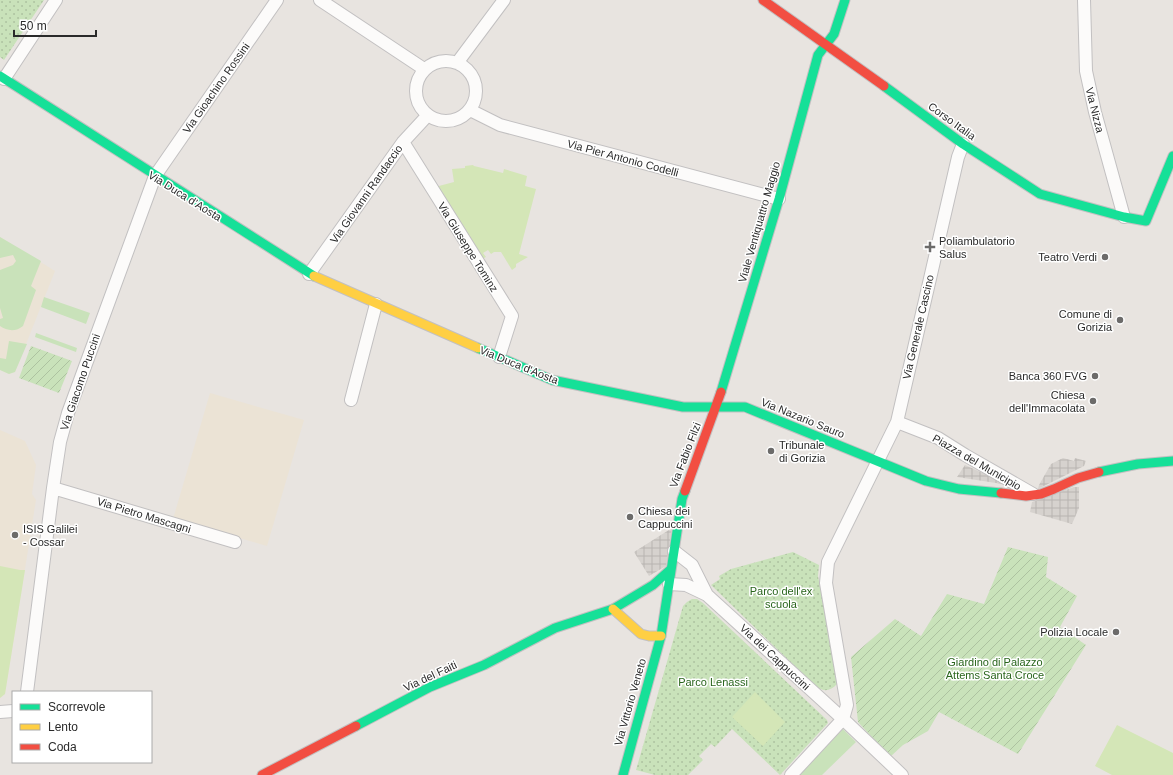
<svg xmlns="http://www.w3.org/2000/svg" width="1173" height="775" viewBox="0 0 1173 775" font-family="Arial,sans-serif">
	<defs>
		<pattern id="park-dots" width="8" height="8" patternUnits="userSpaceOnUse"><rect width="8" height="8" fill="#c9e2ba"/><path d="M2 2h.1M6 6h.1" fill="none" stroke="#adc2a0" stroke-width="1.8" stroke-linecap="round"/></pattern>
		<pattern id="garden-furrows" width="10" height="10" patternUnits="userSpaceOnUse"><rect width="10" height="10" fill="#c9e2ba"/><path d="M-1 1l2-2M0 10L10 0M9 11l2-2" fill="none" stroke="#adc2a0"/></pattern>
		<pattern id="plaza-grid" width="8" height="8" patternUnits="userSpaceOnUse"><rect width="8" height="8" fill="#d6d2ce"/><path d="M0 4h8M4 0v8" fill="none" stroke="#b8b4b1"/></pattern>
	</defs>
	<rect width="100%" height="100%" fill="#e8e4e0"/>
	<path fill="#ebe3d5" d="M 0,237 L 55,271 L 15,372 L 9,374 L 0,370 Z
		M 210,393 L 304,420 L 267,546 L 173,519 Z
		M 0,430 L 25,441 L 36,465 L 32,494 L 36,500 L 5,694 L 0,698 Z"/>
	<path fill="#c9e2ba" d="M 0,237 L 41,261 L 31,286 L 36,290 L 23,326 C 16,332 7,331 0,326 L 0,319 L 3,318 L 0,308 L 0,270 L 13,265 L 16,261 L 13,255 L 0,258 Z
		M 44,297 L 90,313 L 86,324 L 41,307 Z
		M 36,333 L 77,348 L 76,352 L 35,337 Z
		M 9,341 L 27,344 L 15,372 L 9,374 L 0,370 L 0,358 L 6,359 Z
		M 843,729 L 856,742 L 822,775 L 798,775 Z"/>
	<path fill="url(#park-dots)" d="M 0,0 L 44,0 L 4,60 L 0,57 Z
		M 793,552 L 819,565 L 818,576 L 837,675 L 837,684 C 830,692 822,692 814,685 L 711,585 L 720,579 L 719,576 L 731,569 Z
		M 692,599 L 697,599 L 703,603 L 827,720 L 828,723 L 780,775 L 732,729 L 715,747 L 711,744 L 699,756 L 703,760 L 688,775 L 655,775 L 636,770 L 683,606 L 687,602 Z"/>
	<path fill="url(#garden-furrows)" d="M 31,346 L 72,361 L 59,393 L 19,378 Z
		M 1008,547 L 1048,557 L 1046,577 L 1077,596 L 1060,627 L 1086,645 L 1018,754 L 939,712 L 928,731 L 903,745 L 890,757 L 858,722 L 851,657 L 895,619 L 921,636 L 947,594 L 984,604 Z"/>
	<path fill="#d4e6b7" d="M 473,165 L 474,166 L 503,173 L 504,169 L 527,176 L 525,186 L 536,189 L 519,254 L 528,257 L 516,264 L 516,267 L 512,270 L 501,252 L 494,252 L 491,254 L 488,250 L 483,253 L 486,257 L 482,259 L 435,187 L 454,182 L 452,169 L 465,168 L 465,166 Z
		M 0,566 L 20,570 L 25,570 L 5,694 L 0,698 Z
		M 755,692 L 785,722 L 763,746 L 732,717 Z
		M 1117,725 L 1173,753 L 1173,775 L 1112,775 L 1095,766 Z"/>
	<path fill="url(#plaza-grid)" d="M 1063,458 L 1074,461 L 1075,458 L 1086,461 L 1084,466 L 1038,489 L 1039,485 L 1051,464 Z
		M 965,465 L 1009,485 L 957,477 Z
		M 1074,487 L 1079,487 L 1079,508 L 1072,524 L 1030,512 L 1032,502 Z
		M 672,528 L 666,566 L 649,576 L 634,552 Z"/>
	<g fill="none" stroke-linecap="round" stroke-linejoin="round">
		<g stroke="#c2c0c1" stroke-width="14">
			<path id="street" d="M 320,0 L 424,69
				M 1084,0 L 1086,71 L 1095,112 L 1124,217
				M416 91a30 30 0 1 1 60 0a30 30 0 1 1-60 0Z
				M 457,63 L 504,0
				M 4,79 L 56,0
				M 470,110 L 500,125 L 779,199
				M 403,142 L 512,316 L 499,357
				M 309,274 L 403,142 L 427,116
				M 351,400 L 376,304
				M 897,422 L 938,438 L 965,455 L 1033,494
				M 53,488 L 235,542
				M 674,551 L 692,565 L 707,595
				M 669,584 L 686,585 L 707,595 L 843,719 L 902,775
				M 27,692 L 53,488 L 60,442 L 68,413 L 155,176 L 277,0
				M 0,712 L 13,711
				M 791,775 L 843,719 L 847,705 L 826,583 L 828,562 L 897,422 L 958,157 L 963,144"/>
		</g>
		<g stroke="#c2c0c1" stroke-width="11">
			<path id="fast" d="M 0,76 L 314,276
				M 884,86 L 963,144 L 1040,194 L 1124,217 L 1146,221 L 1173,156
				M 478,348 L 552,380 L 683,407 L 745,407 L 926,481 L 959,489 L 1001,493
				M 721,392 L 779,199 L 818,55 L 834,34 L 845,0
				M 1099,472 L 1138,464 L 1173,461
				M 356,726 L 430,687 L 484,665 L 555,628 L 613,609 L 653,585 L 671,569
				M 623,775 L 661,636 L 682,499 L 685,491"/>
		</g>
		<g stroke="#c2c0c1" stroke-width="11">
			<path id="slow" d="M 314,276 L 478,348
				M 613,609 L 641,634 L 649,636 L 661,636"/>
		</g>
		<g stroke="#c2c0c1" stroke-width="11">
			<path id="jam" d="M 763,0 L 884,86
				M 685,491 L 721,392
				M 1001,493 L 1026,496 L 1041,494 L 1054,489 L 1078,478 L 1099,472
				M 262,775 L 356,726"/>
		</g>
		<use href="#street" stroke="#fcfbfa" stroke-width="12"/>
		<use href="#fast" stroke="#16e098" stroke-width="9"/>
		<use href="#slow" stroke="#ffcf43" stroke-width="9"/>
		<use href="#jam" stroke="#f24e42" stroke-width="9"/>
	</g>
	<g fill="#6c6b6a" stroke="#fff" stroke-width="1.5">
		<path d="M928 241h4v4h4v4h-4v4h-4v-4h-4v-4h4z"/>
		<circle cx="1105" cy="257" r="4"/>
		<circle cx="1120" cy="320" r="4"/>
		<circle cx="1095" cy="376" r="4"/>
		<circle cx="1093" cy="401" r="4"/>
		<circle cx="771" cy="451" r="4"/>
		<circle cx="630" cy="517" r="4"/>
		<circle cx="15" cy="535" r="4"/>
		<circle cx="1116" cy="632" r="4"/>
	</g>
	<g text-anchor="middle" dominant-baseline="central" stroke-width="3" stroke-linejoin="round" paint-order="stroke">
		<g font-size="11" fill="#2a2a2a" stroke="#fff">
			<text transform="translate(216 88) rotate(-55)">Via Gioachino Rossini</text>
			<text transform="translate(1095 110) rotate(76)">Via Nizza</text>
			<text transform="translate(952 121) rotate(36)">Corso Italia</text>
			<text transform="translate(623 158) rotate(15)">Via Pier Antonio Codelli</text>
			<text transform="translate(366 194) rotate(-55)">Via Giovanni Randaccio</text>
			<text transform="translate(185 196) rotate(32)">Via Duca d'Aosta</text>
			<text transform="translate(759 222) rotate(-74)">Viale Ventiquattro Maggio</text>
			<text transform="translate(468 247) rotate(58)">Via Giuseppe Tominz</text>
			<text transform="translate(918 327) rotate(-77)">Via Generale Cascino</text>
			<text transform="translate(519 365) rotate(22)">Via Duca d'Aosta</text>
			<text transform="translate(80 382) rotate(-71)">Via Giacomo Puccini</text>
			<text transform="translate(803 418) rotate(22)">Via Nazario Sauro</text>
			<text transform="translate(685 455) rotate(-69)">Via Fabio Filzi</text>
			<text transform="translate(977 462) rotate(30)">Piazza del Municipio</text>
			<text transform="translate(144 515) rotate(17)">Via Pietro Mascagni</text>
			<text transform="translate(775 657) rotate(43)">Via dei Cappuccini</text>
			<text transform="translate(430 676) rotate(-25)">Via del Faiti</text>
			<text transform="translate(630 702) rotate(-74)">Via Vittorio Veneto</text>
		</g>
		<g font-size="11" fill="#2a2a2a" stroke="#fff" text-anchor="end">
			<text x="939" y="241" text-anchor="start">Poliambulatorio<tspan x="939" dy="13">Salus</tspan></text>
			<text x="1097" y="257">Teatro Verdi</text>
			<text x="1112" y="314">Comune di<tspan x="1112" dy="13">Gorizia</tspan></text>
			<text x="1087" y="376">Banca 360 FVG</text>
			<text x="1085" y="395">Chiesa<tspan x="1085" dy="13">dell'Immacolata</tspan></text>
			<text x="779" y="445" text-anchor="start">Tribunale<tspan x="779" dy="13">di Gorizia</tspan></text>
			<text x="638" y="511" text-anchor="start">Chiesa dei<tspan x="638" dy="13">Cappuccini</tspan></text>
			<text x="23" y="529" text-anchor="start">ISIS Galilei<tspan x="23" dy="13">- Cossar</tspan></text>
			<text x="1108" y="632">Polizia Locale</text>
		</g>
		<g font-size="11" fill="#29651c" stroke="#fff">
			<text x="781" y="591">Parco dell'ex<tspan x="781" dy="13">scuola</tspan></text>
			<text x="995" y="662">Giardino di Palazzo<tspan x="995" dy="13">Attems Santa Croce</tspan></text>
			<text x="713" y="682">Parco Lenassi</text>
		</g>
	</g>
	<rect x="12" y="691" width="140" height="72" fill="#ffffff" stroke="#aaaaaa"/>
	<rect x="20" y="704" width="20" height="6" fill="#16e098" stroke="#aaaaaa"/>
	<text x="48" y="711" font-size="12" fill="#2a2a2a">Scorrevole</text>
	<rect x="20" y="724" width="20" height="6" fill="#ffcf43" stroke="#aaaaaa"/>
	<text x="48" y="731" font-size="12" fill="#2a2a2a">Lento</text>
	<rect x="20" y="744" width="20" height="6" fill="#f24e42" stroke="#aaaaaa"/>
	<text x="48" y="751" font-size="12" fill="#2a2a2a">Coda</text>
	<path d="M14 30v6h82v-6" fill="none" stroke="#2a2a2a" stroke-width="2"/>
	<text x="20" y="30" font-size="12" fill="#2a2a2a" stroke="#ffffff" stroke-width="3" paint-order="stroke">50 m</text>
</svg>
